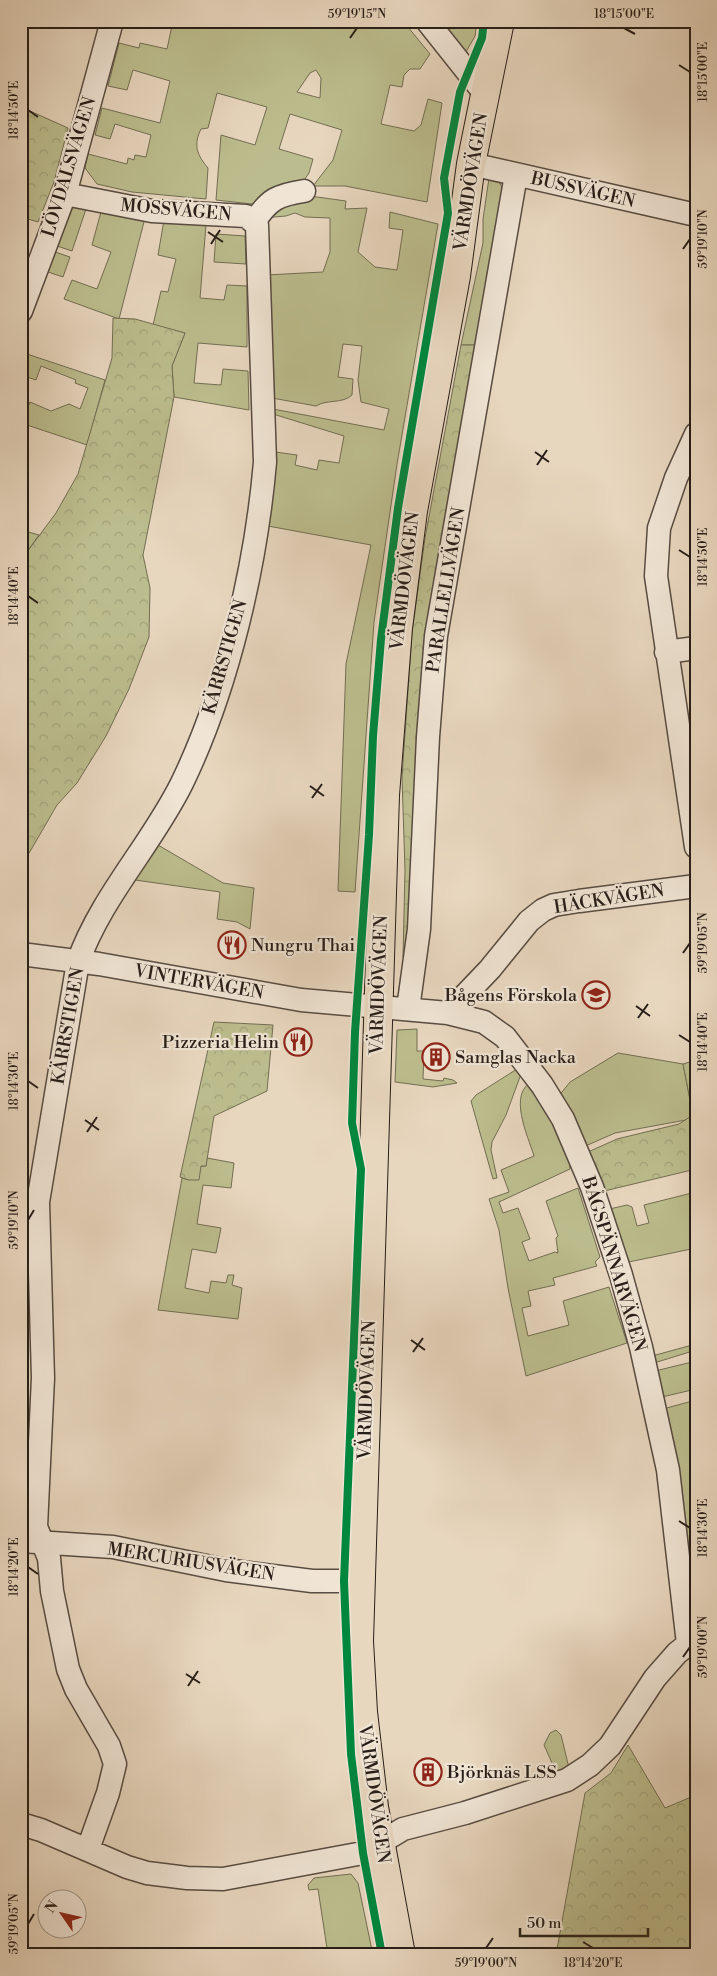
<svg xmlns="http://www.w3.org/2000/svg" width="717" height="1976" viewBox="0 0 717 1976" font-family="'Libre Bodoni',serif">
	<defs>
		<pattern id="forest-crowns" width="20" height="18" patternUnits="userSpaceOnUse" patternTransform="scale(1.25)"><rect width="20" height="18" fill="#bcbd8e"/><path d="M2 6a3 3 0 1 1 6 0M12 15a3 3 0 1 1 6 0" fill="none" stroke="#a2a27a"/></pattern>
	</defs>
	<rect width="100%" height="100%" fill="#e8d7bf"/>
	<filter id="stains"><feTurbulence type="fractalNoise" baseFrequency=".004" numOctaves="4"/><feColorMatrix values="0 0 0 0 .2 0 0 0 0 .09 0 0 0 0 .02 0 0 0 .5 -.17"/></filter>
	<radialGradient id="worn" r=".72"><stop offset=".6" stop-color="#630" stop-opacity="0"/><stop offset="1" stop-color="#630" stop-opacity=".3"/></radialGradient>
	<path fill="#bcbd8e" stroke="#726e53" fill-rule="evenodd" d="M 173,21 L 248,23 L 248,21 L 403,21 L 430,54 L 420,69 L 410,69 L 404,75 L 402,87 L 390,85 L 381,124 L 414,131 L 421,125 L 428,99 L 442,103 L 427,202 L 345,186 L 313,186 L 333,160 L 342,130 L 290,114 L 279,149 L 313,159 L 309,173 L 300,186 L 252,204 L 216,200 L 221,135 L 255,145 L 267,107 L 217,93 L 208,128 L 201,129 C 193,145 197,155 208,168 L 206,199 L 132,192 L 97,184 L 85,168 L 88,154 L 127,164 L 128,158 L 134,160 L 135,155 L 146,157 L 151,135 L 115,124 L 110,139 L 95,135 L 102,108 L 160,123 L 170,81 L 133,70 L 127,90 L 108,86 L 119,43 L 139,48 L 140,43 L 167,49 ZM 316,70 L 321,78 L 320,98 L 297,92 L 310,73 Z
		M 435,21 L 477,21 L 475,36 L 462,59 Z
		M 489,178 L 499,181 L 505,194 L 479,345 L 461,345 L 483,243 L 483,219 Z
		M 310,196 L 346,201 L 345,209 L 367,208 L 358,252 L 375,267 L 397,270 L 403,230 L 389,228 L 390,212 L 438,224 L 397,464 L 374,622 L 355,892 L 338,891 L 346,664 L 371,545 L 268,526 L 273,496 L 275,452 L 297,455 L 295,465 L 317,470 L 319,460 L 339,463 L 344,436 L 273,414 L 273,409 L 384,430 L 389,409 L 361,402 L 358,380 L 362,346 L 343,344 L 338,377 L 353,379 L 352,395 C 343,404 327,399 316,406 L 272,398 L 266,275 L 323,272 L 330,252 L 330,218 L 305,217 L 295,213 L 286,216 L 262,218 L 265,211 Z
		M 71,205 L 86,209 L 72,251 L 57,246 Z
		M 102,208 L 145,218 L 119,319 L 64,299 L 72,280 L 97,289 L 111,252 L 92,245 Z
		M 164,220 L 206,225 L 200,298 L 224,300 L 227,285 L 247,286 L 247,347 L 198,343 L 194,383 L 221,385 L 223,369 L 248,371 L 249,410 L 174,397 L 172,366 L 185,333 L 153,325 L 161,291 L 168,292 L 176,259 L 158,255 Z
		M 216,234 L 245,236 L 246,264 L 214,262 Z
		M 55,252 L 70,257 L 63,277 L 48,272 Z
		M 21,352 L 105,380 L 87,445 L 21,423 L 21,405 L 28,407 L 30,402 L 51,411 L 69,404 L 80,409 L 88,388 L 75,383 L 76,380 L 41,366 L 36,380 L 21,375 Z
		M 21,530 L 39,535 L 21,560 Z
		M 158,845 L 223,883 L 254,888 L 250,929 L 237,922 L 217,919 L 220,892 L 135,880 Z
		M 417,1029 L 417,1051 L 424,1051 L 423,1079 L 443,1081 L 444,1078 L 453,1080 L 457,1083 L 433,1087 L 395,1082 L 397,1030 Z
		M 618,1053 L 683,1064 L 693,1115 L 686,1120 L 615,1133 L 581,1148 L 558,1097 L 570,1082 Z
		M 517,1069 L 521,1074 L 506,1115 L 492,1142 L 491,1150 L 497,1178 L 493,1179 L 471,1101 L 476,1095 Z
		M 533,1081 L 569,1152 L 570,1169 L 499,1202 L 503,1213 L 518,1208 L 530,1239 L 522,1242 L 529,1261 L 555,1252 L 558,1253 L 556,1238 L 558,1236 L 546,1201 L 578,1188 L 600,1257 L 595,1262 L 597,1266 L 553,1278 L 555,1285 L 528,1291 L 531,1306 L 522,1308 L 528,1336 L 569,1325 L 563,1301 L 609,1287 L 627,1343 L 526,1376 L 508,1288 L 499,1230 L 489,1199 L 509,1192 L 501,1170 L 534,1156 C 528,1136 507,1093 533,1081 Z
		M 207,1158 L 234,1163 L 231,1188 L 203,1185 L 197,1224 L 221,1228 L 216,1253 L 192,1249 L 185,1288 L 209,1293 L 211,1281 L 226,1283 L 228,1275 L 234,1275 L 232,1285 L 242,1288 L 238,1319 L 158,1310 L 182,1178 L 189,1180 L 201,1166 L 206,1166 Z
		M 696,1192 L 696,1248 L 624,1263 L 605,1210 L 627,1205 L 632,1207 L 637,1226 L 649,1223 L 644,1205 Z
		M 696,1344 L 696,1350 L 654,1363 L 652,1356 Z
		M 692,1362 L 696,1376 L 696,1389 L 662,1397 L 655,1371 Z
		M 696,1400 L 696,1542 L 685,1543 L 663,1409 Z
		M 556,1730 L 561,1735 L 570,1772 L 553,1774 L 552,1763 L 544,1745 L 550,1733 Z
		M 351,1874 L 358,1883 L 373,1955 L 328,1955 L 318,1889 L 309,1890 L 308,1885 L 314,1878 Z"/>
	<path fill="url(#forest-crowns)" stroke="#726e53" d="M 21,107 L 68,128 L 54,182 L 38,222 L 21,217 Z
		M 113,318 L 135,319 L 185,333 L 172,366 L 174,397 L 143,555 L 150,588 L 149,637 L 129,689 L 106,736 L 77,783 L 57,805 L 21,867 L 21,560 L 56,513 L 78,474 L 112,358 Z
		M 461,345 L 479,345 L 410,957 L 403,957 L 405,870 L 402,777 L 412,633 L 425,538 Z
		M 214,1022 L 273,1025 L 267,1091 L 214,1116 L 206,1166 L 201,1166 L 199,1180 L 189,1180 L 180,1177 Z
		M 696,1060 L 696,1169 L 600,1192 L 588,1152 L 617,1139 L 679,1124 L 693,1115 L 683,1064 Z
		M 628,1745 L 665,1808 L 696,1795 L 696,1955 L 556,1955 L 585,1793 L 611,1773 Z"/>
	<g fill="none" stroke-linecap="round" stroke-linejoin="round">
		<g stroke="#584c42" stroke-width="25">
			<path id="minor" d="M 427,21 L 485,94
				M 471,164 L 696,215
				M 65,194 L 152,211 L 246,216 L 257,225 L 265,462 C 256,566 228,688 182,783 C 152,844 101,897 78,962 L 38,1202 L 43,1378 L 36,1527 L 49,1558 L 52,1591 L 68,1669 L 76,1689 L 109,1746 L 115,1764 L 108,1793 L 88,1849
				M 254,222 C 269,199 278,195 304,191
				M 21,311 L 65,194 L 112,21
				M 696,434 L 676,478 L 659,528 L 656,576 L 696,847
				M 666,652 L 696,648
				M 21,954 L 99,964 L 301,1000 L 448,1013 L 484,1022 L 505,1037 L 542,1085 L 563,1119 L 592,1187 L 621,1275 L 641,1347 L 668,1470 L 688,1644
				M 408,1009 L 419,929 L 428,737 L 436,636 L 516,175
				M 448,1013 L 490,969 L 529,921 L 543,910 L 554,905 L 579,901 L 696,886
				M 21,1541 L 113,1547 L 226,1570 L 312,1581 L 360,1581
				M 21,1824 L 41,1830 L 127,1867 L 147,1873 L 187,1878 L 223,1879 L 363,1853 L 403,1829 L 465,1813 L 567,1780 L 590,1765 L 610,1746 L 655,1678 L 677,1653 L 696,1638"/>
		</g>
		<g stroke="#281e18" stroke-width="30">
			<path id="major" d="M 401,1955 L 374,1807 L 363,1712 L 359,1641 L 385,795 L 398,628 L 413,511 L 456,276 L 471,164 L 500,21"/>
		</g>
		<use href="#minor" stroke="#f0e5d5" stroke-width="22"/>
		<use href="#major" stroke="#e8d7bf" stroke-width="28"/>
		<g stroke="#f0e5d5" stroke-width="11">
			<path id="cycleway" d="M 382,1955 L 363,1853 L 351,1754 L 344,1581 L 361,1169 L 352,1123 L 355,1032 L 369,835 L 373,736 L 381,639 L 398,508 L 448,213 L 444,178 L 460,92 L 482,38 L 484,21"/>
		</g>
		<use href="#cycleway" stroke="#00873e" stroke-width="8"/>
	</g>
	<path fill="none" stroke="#281e18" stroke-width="2" d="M 624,28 L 635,34M 350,38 L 357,28M 679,65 L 690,72M 28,110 L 38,117M 208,232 L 223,242M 211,244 L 220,230M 683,249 L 690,239M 535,452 L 549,462M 537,465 L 547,450M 679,550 L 690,557M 28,596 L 38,603M 310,786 L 324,796M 312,798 L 322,784M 683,953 L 690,943M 636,1006 L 650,1016M 638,1018 L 648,1004M 679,1035 L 690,1042M 28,1081 L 38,1088M 85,1120 L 99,1130M 87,1132 L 97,1117M 28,1220 L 34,1210M 411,1340 L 425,1350M 413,1352 L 423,1338M 679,1521 L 690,1528M 28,1567 L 38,1574M 683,1657 L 690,1647M 186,1674 L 200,1683M 188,1686 L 198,1671M 28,1924 L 34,1914M 583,1942 L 593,1948M 486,1948 L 493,1938"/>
	<defs>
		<g id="restaurant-ring" transform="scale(1.4375)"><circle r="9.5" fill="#f0e5d5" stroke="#8f2418" stroke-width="1.5"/><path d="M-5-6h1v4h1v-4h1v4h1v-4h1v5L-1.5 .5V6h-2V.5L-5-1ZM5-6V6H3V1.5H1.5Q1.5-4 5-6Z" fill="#8f2418"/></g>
		<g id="school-ring" transform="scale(1.4375)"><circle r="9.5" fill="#f0e5d5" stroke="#8f2418" stroke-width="1.5"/><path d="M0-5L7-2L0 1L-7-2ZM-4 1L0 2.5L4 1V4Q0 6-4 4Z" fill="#8f2418"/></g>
		<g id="building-ring" transform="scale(1.4375)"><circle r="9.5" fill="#f0e5d5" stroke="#8f2418" stroke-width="1.5"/><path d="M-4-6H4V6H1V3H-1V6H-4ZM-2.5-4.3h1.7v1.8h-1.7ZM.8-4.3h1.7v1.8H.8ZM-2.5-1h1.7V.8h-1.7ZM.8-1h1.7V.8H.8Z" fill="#8f2418"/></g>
	</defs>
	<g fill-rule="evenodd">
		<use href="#restaurant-ring" x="232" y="945"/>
		<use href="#school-ring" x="596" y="995"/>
		<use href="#restaurant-ring" x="298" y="1042"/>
		<use href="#building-ring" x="436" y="1057"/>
		<use href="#building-ring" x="428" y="1772"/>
	</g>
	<g text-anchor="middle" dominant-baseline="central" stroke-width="4.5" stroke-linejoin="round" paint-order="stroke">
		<g font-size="18" fill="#281e18" stroke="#f0e5d5">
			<text transform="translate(69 167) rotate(-73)">LÖVDALSVÄGEN</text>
			<text transform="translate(471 182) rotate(-81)">VÄRMDÖVÄGEN</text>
			<text transform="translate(583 190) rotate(13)">BUSSVÄGEN</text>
			<text transform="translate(176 210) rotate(5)">MOSSVÄGEN</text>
			<text transform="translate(405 581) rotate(-83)">VÄRMDÖVÄGEN</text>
			<text transform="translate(446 590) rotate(-81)">PARALLELLVÄGEN</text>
			<text transform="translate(225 657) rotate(-74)">KÄRRSTIGEN</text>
			<text transform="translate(609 899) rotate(-9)">HÄCKVÄGEN</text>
			<text transform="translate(199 982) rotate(10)">VINTERVÄGEN</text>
			<text transform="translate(379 985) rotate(-88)">VÄRMDÖVÄGEN</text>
			<text transform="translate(68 1026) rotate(-80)">KÄRRSTIGEN</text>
			<text transform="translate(614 1264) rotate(73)">BÅGSPÄNNARVÄGEN</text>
			<text transform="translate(367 1390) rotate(-88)">VÄRMDÖVÄGEN</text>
			<text transform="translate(191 1562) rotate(9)">MERCURIUSVÄGEN</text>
			<text transform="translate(374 1794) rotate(82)">VÄRMDÖVÄGEN</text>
		</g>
		<g font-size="18" fill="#281e18" stroke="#f0e5d5" text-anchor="start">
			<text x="251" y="945">Nungru Thai</text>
			<text x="577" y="995" text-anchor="end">Bågens Förskola</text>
			<text x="279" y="1042" text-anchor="end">Pizzeria Helin</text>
			<text x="455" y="1057">Samglas Nacka</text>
			<text x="447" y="1772">Björknäs LSS</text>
		</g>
	</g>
	<rect width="717" height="1976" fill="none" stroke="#e8d7bf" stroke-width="55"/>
	<g transform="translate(62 1914) rotate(304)"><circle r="24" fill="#f0e5d5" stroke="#a09589"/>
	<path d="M0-4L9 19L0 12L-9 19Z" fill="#8f2418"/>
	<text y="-8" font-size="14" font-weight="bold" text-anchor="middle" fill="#281e18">N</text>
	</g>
	<path d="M520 1928v8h128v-8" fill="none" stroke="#281e18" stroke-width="2.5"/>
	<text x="527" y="1928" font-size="15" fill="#281e18" stroke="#f0e5d5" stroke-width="4" paint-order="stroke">50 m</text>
	<rect x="28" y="28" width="662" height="1920" fill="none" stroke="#281e18" stroke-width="2"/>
	<g font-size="12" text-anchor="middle" fill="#281e18">
		<text x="357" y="18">59°19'15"N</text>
		<text x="624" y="18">18°15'00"E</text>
		<text transform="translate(703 72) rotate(-90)" y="4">18°15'00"E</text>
		<text transform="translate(14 110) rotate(-90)" y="4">18°14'50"E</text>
		<text transform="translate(703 239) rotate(-90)" y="4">59°19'10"N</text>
		<text transform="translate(703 557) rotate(-90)" y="4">18°14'50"E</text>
		<text transform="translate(14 596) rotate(-90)" y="4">18°14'40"E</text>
		<text transform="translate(703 943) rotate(-90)" y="4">59°19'05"N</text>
		<text transform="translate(703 1042) rotate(-90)" y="4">18°14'40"E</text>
		<text transform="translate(14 1081) rotate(-90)" y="4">18°14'30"E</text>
		<text transform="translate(14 1220) rotate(-90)" y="4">59°19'10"N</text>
		<text transform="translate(703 1528) rotate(-90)" y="4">18°14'30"E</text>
		<text transform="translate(14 1567) rotate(-90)" y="4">18°14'20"E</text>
		<text transform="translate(703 1647) rotate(-90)" y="4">59°19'00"N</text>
		<text transform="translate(14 1924) rotate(-90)" y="4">59°19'05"N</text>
		<text x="486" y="1967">59°19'00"N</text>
		<text x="593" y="1967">18°14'20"E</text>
	</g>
	<rect width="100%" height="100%" filter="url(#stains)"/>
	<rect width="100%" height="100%" fill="url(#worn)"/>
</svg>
